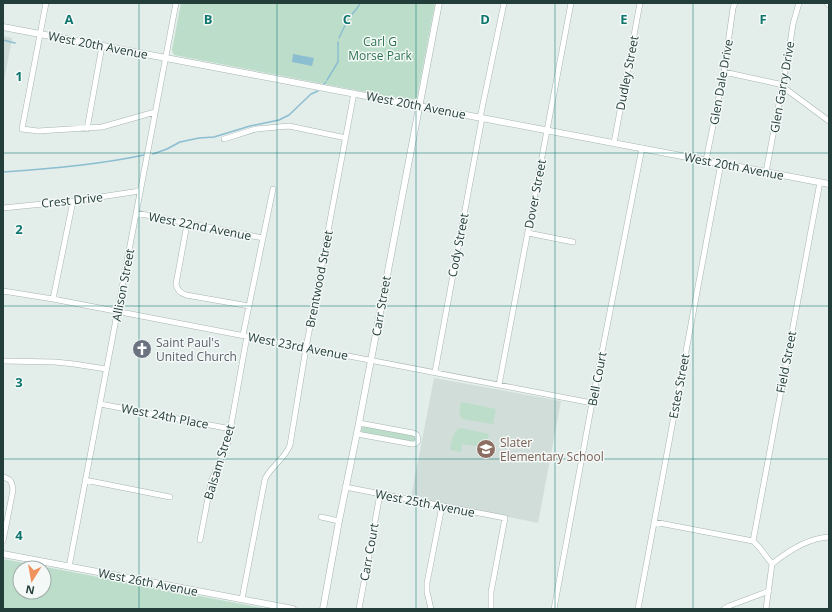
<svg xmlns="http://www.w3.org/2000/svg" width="832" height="612" viewBox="0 0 832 612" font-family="'Open Sans',sans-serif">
	<rect width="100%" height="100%" fill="#e3edea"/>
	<path fill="#d1ddd9" d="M 3,36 L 12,38 L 3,87 Z
		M 434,378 L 561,401 L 538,523 L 411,497 Z"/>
	<path fill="#bcddc9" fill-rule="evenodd" d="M 181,3 L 435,3 L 417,97 L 412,101 L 174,55 L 172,50 Z
		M 461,402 L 496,409 L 493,424 L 463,419 C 457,414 460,409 461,402 Z
		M 364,426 L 413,435 L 415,436 L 416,440 L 414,442 L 364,433 L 361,431 L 362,428 Z
		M 460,428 L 489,434 L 487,448 L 462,444 L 461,452 L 450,450 C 451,443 453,431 460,428 Z
		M 3,559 L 268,609 L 3,609 ZM 20,568 L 44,568 L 44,592 L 20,592 Z"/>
	<path fill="#8cbed1" d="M 293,54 L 314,58 L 312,66 L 292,62 Z"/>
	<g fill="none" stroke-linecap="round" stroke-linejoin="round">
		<path stroke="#8cbed1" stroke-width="1.5" d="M 349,18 L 358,7 L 360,3
			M 339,38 L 347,21
			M 3,40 L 15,43
			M 327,80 L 338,62 L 338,42
			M 324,84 L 326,82
			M 153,154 L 167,149 L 180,142 L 199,138 L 214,137 L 250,126 L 279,120 L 289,115 L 311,94 L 318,91
			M 3,172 C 50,169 97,165 144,155"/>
		<g stroke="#a6b5b2" stroke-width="6">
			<path id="minor" d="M 46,3 L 22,129 L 38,131 L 102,127 L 155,112
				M 827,3 L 829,5
				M 724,72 L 779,84 L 829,121
				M 480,118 L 504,3
				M 87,129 L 102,46
				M 224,139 L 256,129 L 289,126 L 346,138
				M 614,143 L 640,3
				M 706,160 L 724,72 L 733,8 L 735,3
				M 766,172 L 789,51 L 793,24 L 799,3
				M 3,208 L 73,201 L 140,191
				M 136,213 L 263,238
				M 187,224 L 176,284 C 177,290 180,293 186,295 L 249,306
				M 528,233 L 573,242
				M 3,291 L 53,299 L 592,403
				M 53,299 L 73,201
				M 243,335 L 273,189
				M 3,361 L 55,362 L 74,364 L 106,369
				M 435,372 L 482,118
				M 499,385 L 571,3
				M 100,404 L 231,429
				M 357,434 L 412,444 L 415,444 L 418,441 L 417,435 L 413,433 L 359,423
				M 3,477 C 11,479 12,482 13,490 L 3,541
				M 85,480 L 170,497
				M 345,487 L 505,518 L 491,592 L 491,609
				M 321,517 L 339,521
				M 654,522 L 753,541 L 759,547 L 772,564
				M 200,540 L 211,482 L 228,442 L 247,336
				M 753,541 L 820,182
				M 772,564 C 788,551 808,538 829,537
				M 69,567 L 176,3
				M 242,599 L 265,479 C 271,466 285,459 290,445 L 306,348 L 354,93
				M 359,609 L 380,494
				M 431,609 L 427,592 L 427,583 L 442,506
				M 554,609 L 592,403 L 642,148
				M 638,609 L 721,163
				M 724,609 L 729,606 L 769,591
				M 766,609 L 772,564"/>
		</g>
		<g stroke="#a6b5b2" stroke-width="7">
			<path id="tertiary" d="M 3,27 L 829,184
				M 3,554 L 293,609
				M 323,609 L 339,521 L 359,423 L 439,3"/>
		</g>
		<use href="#minor" stroke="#fff" stroke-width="5"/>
		<use href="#tertiary" stroke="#fff" stroke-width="6"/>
	</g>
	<path fill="none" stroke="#0f766e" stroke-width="1" stroke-opacity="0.55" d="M 139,3 L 139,609M 277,3 L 277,609M 416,3 L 416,609M 555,3 L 555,609M 693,3 L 693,609M 3,153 L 829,153M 3,306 L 829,306M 3,459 L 829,459"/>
	<defs>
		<g id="church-disc" transform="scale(1)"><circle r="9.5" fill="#6b7280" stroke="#f4f9f7"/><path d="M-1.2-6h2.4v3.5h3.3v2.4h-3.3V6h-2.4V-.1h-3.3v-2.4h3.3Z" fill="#fff"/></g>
		<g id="school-disc" transform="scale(1)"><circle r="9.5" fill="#8d6e63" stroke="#f4f9f7"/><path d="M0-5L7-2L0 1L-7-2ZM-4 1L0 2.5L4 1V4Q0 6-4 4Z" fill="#fff"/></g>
	</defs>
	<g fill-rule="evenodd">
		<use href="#church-disc" x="142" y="349"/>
		<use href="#school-disc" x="486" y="449"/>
	</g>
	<g text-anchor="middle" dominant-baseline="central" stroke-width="3" stroke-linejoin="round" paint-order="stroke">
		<g font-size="12" fill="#2e7451" stroke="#f4f9f7">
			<text x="380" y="41">Carl G<tspan x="380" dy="14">Morse Park</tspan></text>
		</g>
		<g font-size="12" fill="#233e3a" stroke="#f4f9f7">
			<text transform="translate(98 45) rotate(11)">West 20th Avenue</text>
			<text transform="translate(627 73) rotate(-79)">Dudley Street</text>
			<text transform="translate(721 82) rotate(-80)">Glen Dale Drive</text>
			<text transform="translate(782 87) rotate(-80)">Glen Garry Drive</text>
			<text transform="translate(416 105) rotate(11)">West 20th Avenue</text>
			<text transform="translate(734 166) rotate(11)">West 20th Avenue</text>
			<text transform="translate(535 194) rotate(-79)">Dover Street</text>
			<text transform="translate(72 200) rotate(-6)">Crest Drive</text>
			<text transform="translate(200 226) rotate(11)">West 22nd Avenue</text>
			<text transform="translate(458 245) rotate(-79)">Cody Street</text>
			<text transform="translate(319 279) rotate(-79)">Brentwood Street</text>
			<text transform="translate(123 285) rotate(-79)">Allison Street</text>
			<text transform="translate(381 306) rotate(-80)">Carr Street</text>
			<text transform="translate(298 346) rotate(11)">West 23rd Avenue</text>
			<text transform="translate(786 362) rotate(-79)">Field Street</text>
			<text transform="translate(597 379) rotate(-79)">Bell Court</text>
			<text transform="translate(679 386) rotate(-79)">Estes Street</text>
			<text transform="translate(165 416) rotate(11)">West 24th Place</text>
			<text transform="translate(219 462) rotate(-73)">Balsam Street</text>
			<text transform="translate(425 503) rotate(11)">West 25th Avenue</text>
			<text transform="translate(369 552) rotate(-80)">Carr Court</text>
			<text transform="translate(148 582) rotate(11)">West 26th Avenue</text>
		</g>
		<g font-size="12" fill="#5b616d" stroke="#f4f9f7" text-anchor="start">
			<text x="156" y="342">Saint Paul's<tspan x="156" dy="14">United Church</tspan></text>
		</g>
		<g font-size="12" fill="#785e54" stroke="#f4f9f7" text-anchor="start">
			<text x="500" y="442">Slater<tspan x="500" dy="14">Elementary School</tspan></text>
		</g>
	</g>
	<g font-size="13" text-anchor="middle" font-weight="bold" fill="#0f766e" stroke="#f4f9f7" stroke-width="3" stroke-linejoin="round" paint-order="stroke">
		<text x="69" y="24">A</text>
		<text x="208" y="24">B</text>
		<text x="347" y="24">C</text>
		<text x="485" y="24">D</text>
		<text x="624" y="24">E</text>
		<text x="763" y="24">F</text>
		<text x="19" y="81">1</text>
		<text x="19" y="234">2</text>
		<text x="19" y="387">3</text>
		<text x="19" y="540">4</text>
	</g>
	<rect width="832" height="612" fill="none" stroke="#233e3a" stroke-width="8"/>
	<g transform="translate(32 580) rotate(191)"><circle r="19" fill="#f4f9f7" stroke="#a0aeab"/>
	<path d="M0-3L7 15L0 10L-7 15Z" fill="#f0925e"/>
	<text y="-6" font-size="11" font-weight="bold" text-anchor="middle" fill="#233e3a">N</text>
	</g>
</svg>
